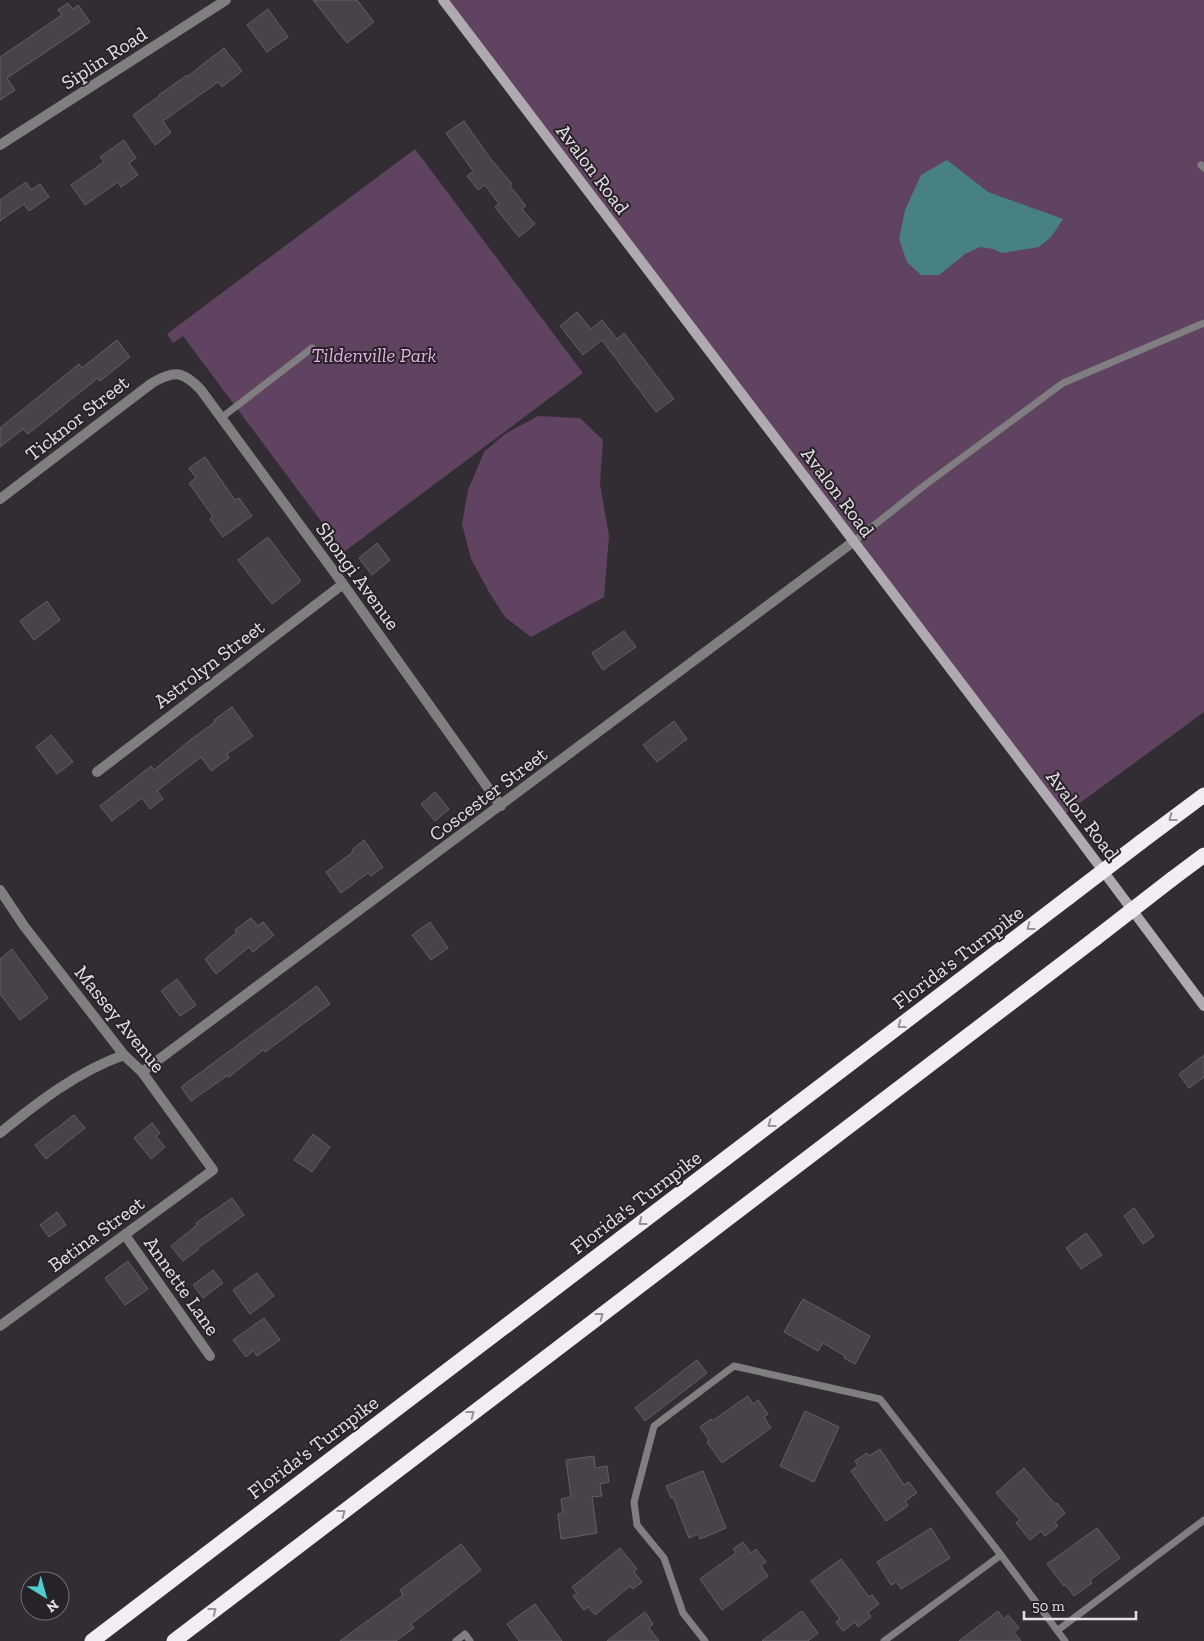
<svg xmlns="http://www.w3.org/2000/svg" width="1204" height="1641" viewBox="0 0 1204 1641" font-family="'Zilla Slab',serif">
	<rect width="100%" height="100%" fill="#322d32"/>
	<path fill="#604361" d="M 443,0 L 1204,0 L 1204,712 L 1062,816 Z
		M 415,149 L 583,373 L 344,552 L 183,336 L 173,343 L 167,334 Z
		M 538,416 L 580,418 L 603,440 L 600,484 L 609,536 L 604,597 L 531,637 L 505,617 L 489,592 L 471,559 L 462,524 L 468,490 L 484,452 L 505,434 Z"/>
	<path fill="#488182" d="M 947,160 L 988,192 L 1063,219 L 1051,237 L 1039,247 L 1002,253 L 993,249 L 980,247 L 965,254 L 939,275 L 921,275 L 907,262 L 899,239 L 905,210 L 921,175 Z"/>
	<path fill="#484348" stroke="#655f65" d="M 313,0 L 357,0 L 374,22 L 347,43 Z
		M 68,3 L 73,9 L 78,5 L 90,22 L 7,78 L 15,90 L 0,100 L 0,57 L 62,15 L 58,10 Z
		M 268,9 L 288,37 L 267,52 L 247,25 Z
		M 224,48 L 242,71 L 222,87 L 218,82 L 163,121 L 171,133 L 155,145 L 133,115 L 159,96 L 159,95 L 187,75 L 188,76 Z
		M 464,121 L 490,158 L 512,184 L 510,186 L 526,206 L 522,209 L 535,224 L 519,237 L 495,207 L 499,204 L 485,185 L 478,190 L 467,176 L 473,171 L 446,133 Z
		M 124,140 L 136,158 L 129,163 L 138,175 L 121,187 L 118,182 L 85,205 L 71,185 L 104,162 L 100,157 Z
		M 26,182 L 31,190 L 40,184 L 49,197 L 29,211 L 24,204 L 0,221 L 0,200 Z
		M 577,312 L 591,329 L 602,320 L 617,339 L 624,333 L 674,399 L 656,412 L 602,340 L 583,355 L 560,326 Z
		M 117,340 L 130,357 L 100,381 L 98,378 L 28,434 L 23,429 L 0,447 L 0,428 L 79,364 L 82,368 Z
		M 205,457 L 235,500 L 239,498 L 252,516 L 223,537 L 210,519 L 213,517 L 189,483 L 196,478 L 189,468 Z
		M 268,537 L 301,581 L 272,604 L 238,560 Z
		M 377,543 L 390,560 L 372,575 L 359,558 Z
		M 47,601 L 60,620 L 34,640 L 20,621 Z
		M 624,631 L 636,647 L 603,670 L 592,653 Z
		M 232,707 L 253,736 L 227,754 L 229,758 L 211,771 L 201,757 L 157,791 L 163,799 L 150,809 L 142,798 L 112,821 L 100,806 L 151,766 L 154,770 L 189,741 L 215,722 L 214,720 Z
		M 674,721 L 687,739 L 657,762 L 643,745 Z
		M 51,735 L 73,762 L 57,774 L 36,747 Z
		M 435,792 L 449,809 L 435,821 L 421,804 Z
		M 364,840 L 383,867 L 371,876 L 368,873 L 341,893 L 326,872 L 353,852 L 352,850 Z
		M 251,918 L 258,926 L 263,922 L 274,935 L 253,952 L 249,947 L 216,974 L 205,959 L 237,932 L 235,930 Z
		M 430,922 L 448,948 L 431,960 L 412,935 Z
		M 12,949 L 48,998 L 20,1020 L 0,994 L 0,959 Z
		M 177,979 L 196,1005 L 180,1016 L 161,991 Z
		M 317,986 L 330,1004 L 265,1052 L 263,1050 L 229,1077 L 228,1075 L 191,1101 L 181,1087 Z
		M 1204,1055 L 1204,1077 L 1189,1088 L 1179,1074 Z
		M 74,1115 L 85,1128 L 46,1159 L 35,1145 Z
		M 152,1123 L 160,1133 L 156,1136 L 165,1147 L 151,1159 L 134,1138 Z
		M 313,1134 L 330,1147 L 312,1172 L 294,1160 Z
		M 232,1198 L 244,1215 L 198,1248 L 199,1249 L 183,1261 L 171,1246 L 197,1225 L 196,1223 Z
		M 1134,1208 L 1154,1236 L 1143,1244 L 1124,1216 Z
		M 57,1212 L 66,1225 L 49,1237 L 40,1225 Z
		M 1086,1233 L 1102,1255 L 1081,1269 L 1066,1248 Z
		M 128,1261 L 148,1289 L 125,1305 L 105,1278 Z
		M 213,1270 L 223,1283 L 203,1298 L 193,1285 Z
		M 257,1273 L 274,1296 L 250,1314 L 233,1290 Z
		M 803,1299 L 870,1336 L 855,1364 L 844,1358 L 845,1356 L 823,1343 L 818,1351 L 784,1332 Z
		M 264,1318 L 280,1340 L 257,1356 L 253,1351 L 246,1357 L 233,1340 Z
		M 697,1360 L 707,1373 L 645,1421 L 635,1408 Z
		M 748,1396 L 753,1404 L 758,1400 L 768,1414 L 764,1417 L 771,1428 L 722,1463 L 707,1442 L 709,1440 L 700,1427 L 711,1419 L 712,1421 Z
		M 805,1411 L 839,1427 L 814,1482 L 780,1466 Z
		M 880,1449 L 904,1485 L 909,1482 L 917,1493 L 905,1501 L 908,1506 L 886,1521 L 851,1471 L 858,1466 L 855,1461 L 867,1453 L 869,1456 Z
		M 594,1456 L 595,1468 L 607,1466 L 609,1482 L 600,1484 L 602,1496 L 592,1497 L 597,1533 L 561,1539 L 558,1514 L 563,1513 L 561,1499 L 571,1497 L 566,1460 Z
		M 1024,1468 L 1056,1505 L 1057,1503 L 1065,1513 L 1055,1522 L 1058,1526 L 1045,1536 L 1041,1531 L 1030,1540 L 1016,1523 L 1020,1520 L 996,1493 Z
		M 703,1471 L 726,1528 L 700,1539 L 698,1534 L 689,1538 L 673,1497 L 671,1498 L 666,1486 Z
		M 931,1528 L 950,1558 L 901,1589 L 896,1582 L 891,1585 L 877,1562 Z
		M 1097,1528 L 1120,1558 L 1090,1580 L 1092,1583 L 1074,1596 L 1066,1585 L 1064,1586 L 1047,1564 Z
		M 743,1542 L 751,1553 L 756,1549 L 766,1562 L 761,1566 L 768,1576 L 722,1610 L 700,1579 L 736,1553 L 733,1549 Z
		M 461,1544 L 481,1570 L 411,1624 L 414,1628 L 396,1641 L 340,1641 L 403,1595 L 400,1590 Z
		M 620,1548 L 637,1569 L 634,1572 L 642,1582 L 633,1589 L 630,1586 L 595,1615 L 588,1607 L 584,1610 L 573,1596 L 577,1593 L 572,1587 Z
		M 841,1559 L 869,1597 L 872,1595 L 879,1604 L 868,1612 L 871,1617 L 858,1627 L 855,1622 L 843,1631 L 836,1622 L 840,1619 L 811,1581 Z
		M 535,1604 L 562,1641 L 519,1641 L 507,1624 Z
		M 802,1611 L 818,1633 L 808,1641 L 762,1641 Z
		M 998,1611 L 1004,1619 L 1008,1615 L 1019,1628 L 1014,1632 L 1021,1641 L 959,1641 Z
		M 645,1612 L 653,1624 L 649,1628 L 659,1641 L 607,1641 Z"/>
	<g fill="none" stroke-linecap="round" stroke-linejoin="round">
		<path stroke="#807e80" stroke-width="7" d="M 1201,165 L 1204,168
			M 221,418 L 312,348
			M 853,542 L 925,485 L 1063,383 L 1204,323
			M 1058,1630 L 1204,1520
			M 456,1641 L 465,1634 L 470,1641
			M 705,1641 L 683,1613 L 664,1558 L 637,1525 L 634,1502 L 654,1426 L 734,1366 L 880,1399 L 1001,1555 L 1065,1641
			M 884,1641 L 1001,1555"/>
		<path stroke="#807e80" stroke-width="10" d="M 0,145 L 226,0
			M 0,499 L 152,383 C 175,370 183,371 201,390 L 343,584 L 501,806
			M 97,772 L 343,584
			M 0,890 L 24,926 L 124,1055 L 142,1072 L 213,1170 L 0,1326
			M 142,1072 L 853,542
			M 0,1133 C 37,1103 78,1071 124,1055
			M 125,1235 L 210,1356"/>
		<path stroke="#afaaaf" stroke-width="10" d="M 443,0 L 1062,816 L 1204,1006"/>
		<path stroke="#f3ecf3" stroke-width="15" d="M 1141,842 L 1204,795
			M 1172,879 L 1204,855
			M 92,1641 L 1069,897
			M 174,1641 L 1096,938"/>
		<path stroke="#f3ecf3" stroke-width="15" d="M 1069,897 L 1141,842
			M 1096,938 L 1172,879"/>
	</g>
	<defs><path id="oneway-chevron" d="M-2-3.5L2.5 0L-2 3.5" fill="none" stroke-width="1.6" stroke-linecap="round" stroke-linejoin="round" transform="scale(1.25)"/></defs>
	<g stroke="#989298">
		<use href="#oneway-chevron" transform="translate(1172 818) rotate(143)"/>
		<use href="#oneway-chevron" transform="translate(1030 927) rotate(143)"/>
		<use href="#oneway-chevron" transform="translate(901 1025) rotate(143)"/>
		<use href="#oneway-chevron" transform="translate(771 1124) rotate(143)"/>
		<use href="#oneway-chevron" transform="translate(642 1222) rotate(143)"/>
		<use href="#oneway-chevron" transform="translate(600 1316) rotate(-37)"/>
		<use href="#oneway-chevron" transform="translate(471 1414) rotate(-37)"/>
		<use href="#oneway-chevron" transform="translate(342 1513) rotate(-37)"/>
		<use href="#oneway-chevron" transform="translate(213 1611) rotate(-37)"/>
	</g>
	<g text-anchor="middle" dominant-baseline="central" stroke-width="4" stroke-linejoin="round" paint-order="stroke">
		<g font-size="20" fill="#e5e1e5" stroke="#282328">
			<text transform="translate(104 58) rotate(-33)">Siplin Road</text>
			<text transform="translate(593 169) rotate(53)">Avalon Road</text>
			<text transform="translate(77 418) rotate(-38)">Ticknor Street</text>
			<text transform="translate(838 492) rotate(53)">Avalon Road</text>
			<text transform="translate(358 576) rotate(54)">Shongi Avenue</text>
			<text transform="translate(209 664) rotate(-37)">Astrolyn Street</text>
			<text transform="translate(488 794) rotate(-37)">Coscester Street</text>
			<text transform="translate(1083 815) rotate(53)">Avalon Road</text>
			<text transform="translate(958 957) rotate(-37)">Florida's Turnpike</text>
			<text transform="translate(120 1019) rotate(51)">Massey Avenue</text>
			<text transform="translate(636 1202) rotate(-37)">Florida's Turnpike</text>
			<text transform="translate(96 1234) rotate(-36)">Betina Street</text>
			<text transform="translate(182 1286) rotate(55)">Annette Lane</text>
			<text transform="translate(313 1447) rotate(-37)">Florida's Turnpike</text>
		</g>
		<g font-size="20" font-style="italic" fill="#e3b0e5" stroke="#282328">
			<text x="374" y="355">Tildenville Park</text>
		</g>
	</g>
	<g transform="translate(45 1596) rotate(143)"><circle r="24" fill="#282328" stroke="#746f74"/>
	<path d="M0-4L9 19L0 12L-9 19Z" fill="#52cdcf"/>
	<text y="-8" font-size="14" font-weight="bold" text-anchor="middle" fill="#e5e1e5">N</text>
	</g>
	<path d="M1024 1611v8h112v-8" fill="none" stroke="#e5e1e5" stroke-width="2.5"/>
	<text x="1032" y="1611" font-size="15" fill="#e5e1e5" stroke="#282328" stroke-width="4" paint-order="stroke">50 m</text>
</svg>
